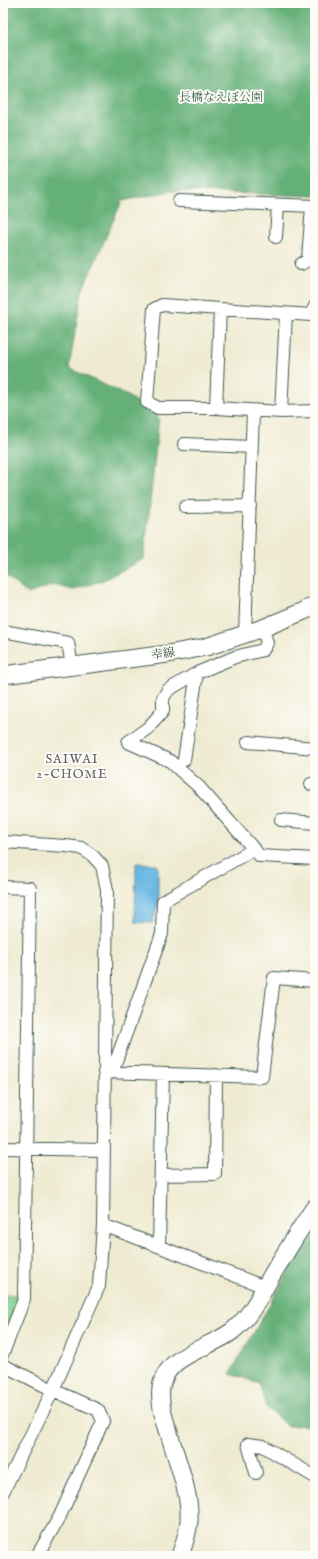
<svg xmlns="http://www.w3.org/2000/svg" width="318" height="1559" viewBox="0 0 318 1559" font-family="'IM FELL English','Noto Serif JP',serif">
	<rect width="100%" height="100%" fill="#fdfcf7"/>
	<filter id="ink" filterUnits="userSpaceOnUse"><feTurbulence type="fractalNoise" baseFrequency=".025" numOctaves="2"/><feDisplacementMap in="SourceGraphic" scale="8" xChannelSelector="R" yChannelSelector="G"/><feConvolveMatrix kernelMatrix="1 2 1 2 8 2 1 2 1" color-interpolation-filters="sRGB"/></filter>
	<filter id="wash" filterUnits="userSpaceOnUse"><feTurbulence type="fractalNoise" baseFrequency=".012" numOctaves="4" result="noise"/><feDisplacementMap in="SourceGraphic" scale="16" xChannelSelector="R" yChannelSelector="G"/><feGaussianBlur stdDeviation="0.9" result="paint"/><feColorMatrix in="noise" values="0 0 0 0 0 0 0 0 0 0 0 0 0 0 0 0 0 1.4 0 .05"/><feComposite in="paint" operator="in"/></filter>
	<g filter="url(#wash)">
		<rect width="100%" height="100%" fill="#efebd2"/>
		<path fill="#7ccc8c" stroke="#4e8460" d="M 3,1295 L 20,1295 L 3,1334 Z"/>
		<path fill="#65b078" stroke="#427656" d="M 3,3 L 315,3 L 315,196 L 171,191 L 122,201 L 82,291 L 69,368 L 128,396 L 159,418 L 144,559 L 103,580 L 73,590 L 53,585 L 28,594 L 3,574 Z
			M 315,1233 L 315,1425 L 287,1426 L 266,1407 L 259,1383 L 230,1374 L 292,1266 Z"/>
		<path fill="#6ab8e4" stroke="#447a8c" d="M 136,863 L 155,864 L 158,866 L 158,905 L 152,923 L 135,922 Z"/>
	</g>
	<g filter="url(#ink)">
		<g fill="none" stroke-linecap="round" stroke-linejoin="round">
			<g stroke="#3e574c" stroke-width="14">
				<path id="street" d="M 179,201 L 315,206
					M 276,237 L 278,205
					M 301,264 L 308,260 L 312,206
					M 315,306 L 311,315 L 162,305 L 154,309 L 147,402 L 158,408 L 216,408 L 281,412 L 315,411
					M 216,408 L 220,309
					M 281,412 L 286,314
					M 184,444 L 252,447
					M 185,507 L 250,506
					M 3,631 L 68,643 L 72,666
					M 245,635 L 253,411
					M 128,742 L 170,761 L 182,772 L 199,787 L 260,856 L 315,859
					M 128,742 L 148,728 L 163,711 L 163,698 L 168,690 L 197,673 L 235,657 L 263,650 L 267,643 L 263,628
					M 248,742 L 315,748
					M 184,760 L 197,673
					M 311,784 L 315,785
					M 281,820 L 315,823
					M 3,842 L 66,846 L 81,848 L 93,856 L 102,866 L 107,890 L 103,1225 L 99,1286 L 53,1390 L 3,1492
					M 3,887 L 30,888 L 24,1299 L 3,1353
					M 104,1072 L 262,1077 L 274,978 L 315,981
					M 112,1072 L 162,934 L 163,901 L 254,849
					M 3,1148 L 103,1150
					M 161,1175 L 215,1174 L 216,1075
					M 103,1225 L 265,1287
					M 159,1246 L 163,1074
					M 3,1365 L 53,1390 L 98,1410 L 103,1421 L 60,1516 L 37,1556
					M 256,1473 L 248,1444 L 263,1446 L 315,1477"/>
			</g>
			<g stroke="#3e574c" stroke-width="19">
				<path id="secondary" d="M 3,675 L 168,654 L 206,647 L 263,628 L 304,611 L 315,605
					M 180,1556 C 184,1544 188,1533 189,1521 C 191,1493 176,1459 169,1433 C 164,1418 159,1404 161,1388 C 165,1355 208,1349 231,1332 C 251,1317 261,1294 273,1273 C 287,1251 300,1228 315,1207"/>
			</g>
			<use href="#street" stroke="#fff" stroke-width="12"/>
			<use href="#secondary" stroke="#fff" stroke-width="17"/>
		</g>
	</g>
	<g text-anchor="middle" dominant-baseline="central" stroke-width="4" stroke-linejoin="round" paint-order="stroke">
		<g font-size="12" fill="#36614a" stroke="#fdfcf7">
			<text x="221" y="97">長橋なえぼ公園</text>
		</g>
		<g font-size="12" fill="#1f3d34" stroke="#fdfcf7">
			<text transform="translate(163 654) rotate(-9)">幸線</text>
		</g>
		<g font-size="13" letter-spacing="1" fill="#64616c" stroke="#fdfcf7">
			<text x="72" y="759">SAIWAI<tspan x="72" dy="15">2-CHOME</tspan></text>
		</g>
	</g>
	<rect width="318" height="1559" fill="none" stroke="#fdfcf7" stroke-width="16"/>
</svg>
